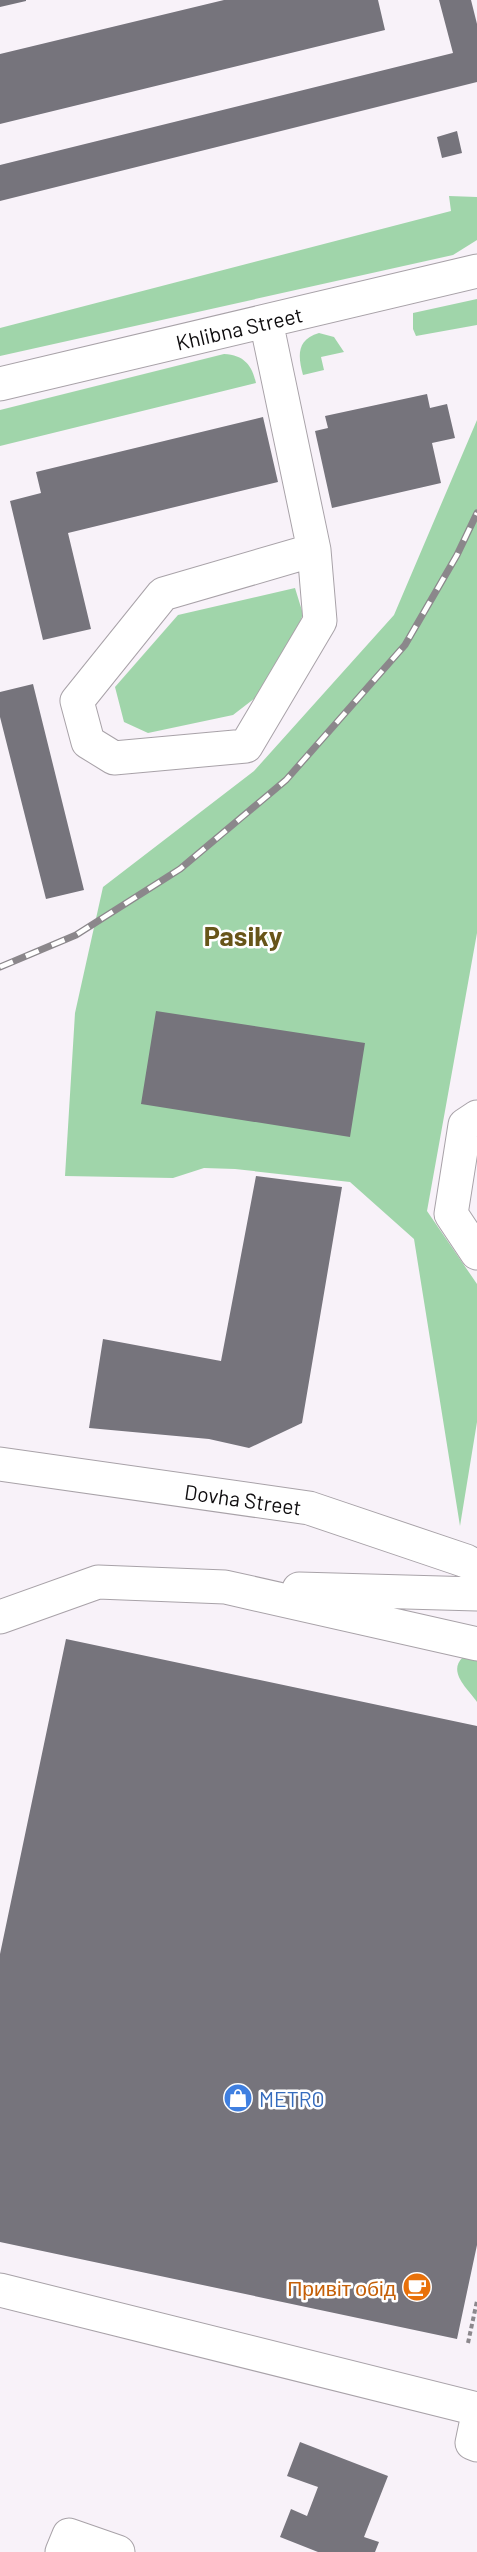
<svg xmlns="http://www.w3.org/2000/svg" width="477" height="2552" viewBox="0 0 477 2552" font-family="Barlow,sans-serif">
	<rect width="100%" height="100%" fill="#f8f2f9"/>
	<path fill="#a0d5aa" d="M 449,196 L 477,197 L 477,240 L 453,255 L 0,356 L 0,328 L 451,211 Z
		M 477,299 L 477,325 L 416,336 L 413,329 L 413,313 Z
		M 319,333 L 334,337 L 344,352 L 321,357 L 324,370 L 303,375 C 298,356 296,340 319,333 Z
		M 224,354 C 244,355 252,365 256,383 L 0,446 L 0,410 Z
		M 477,420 L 477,933 L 427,1211 L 477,1284 L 477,1422 L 460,1526 L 414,1239 L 350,1182 L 235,1169 L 204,1168 L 173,1178 L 65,1176 L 75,1013 L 103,887 L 254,771 L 394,615 Z
		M 295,588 L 303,614 L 277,681 L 233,715 L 148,733 L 124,722 L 115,687 L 178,615 Z
		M 463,1657 L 477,1658 L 477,1702 C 468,1689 447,1672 463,1657 Z"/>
	<path fill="#76747c" d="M 0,0 L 26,0 L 26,1 L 0,7 Z
		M 224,0 L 378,0 L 385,30 L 0,124 L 0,54 Z
		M 439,0 L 471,0 L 477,24 L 477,82 L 0,201 L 0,165 L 453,53 Z
		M 457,131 L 462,153 L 442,158 L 437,137 Z
		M 427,394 L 430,408 L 447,404 L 455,438 L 432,443 L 441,483 L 332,508 L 315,431 L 328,428 L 325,416 Z
		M 263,417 L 278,482 L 68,533 L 91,629 L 43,640 L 10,501 L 41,493 L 36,472 Z
		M 33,684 L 84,890 L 46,899 L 0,717 L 0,692 Z
		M 156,1011 L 365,1043 L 350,1137 L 141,1104 Z
		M 256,1176 L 342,1187 L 302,1423 L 249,1448 L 209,1439 L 89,1428 L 103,1339 L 221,1361 Z
		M 66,1639 L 477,1726 L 477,2245 L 457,2339 L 0,2242 L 0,1954 Z
		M 300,2442 L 388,2476 L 364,2537 L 379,2542 L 375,2552 L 318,2552 L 280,2537 L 291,2509 L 307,2516 L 318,2487 L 287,2476 Z"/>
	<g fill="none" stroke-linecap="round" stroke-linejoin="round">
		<g stroke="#a8a2a8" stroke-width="35">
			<path id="minor" d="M 266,321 L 314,550 L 163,594 L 77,701 L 88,742 L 114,758 L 246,746 L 320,621 L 314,550
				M 0,384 L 477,271
				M 477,1117 L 465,1125 L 451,1214 L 477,1253
				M 0,1464 L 309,1508 L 466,1561 L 477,1567
				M 299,1589 L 477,1594
				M 0,1617 L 98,1582 L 225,1587 L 477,1644
				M 0,2290 L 477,2409
				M 477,2419 L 472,2443 L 477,2445
				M 62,2552 L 69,2535 L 118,2552"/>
		</g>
		<path stroke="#8c888d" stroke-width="4" stroke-dasharray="4.5 3" stroke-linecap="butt" d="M 468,2343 L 477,2301"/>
		<use href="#minor" stroke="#fff" stroke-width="33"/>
		<g stroke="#8b878b" stroke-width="7">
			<path id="rail" d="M 0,967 L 76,935 L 180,869 L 286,780 L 405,645 L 457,555 L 477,513"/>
		</g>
		<use href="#rail" stroke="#fff" stroke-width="4.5" stroke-dasharray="14" stroke-linecap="butt"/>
	</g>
	<defs>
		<g id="shop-disc" transform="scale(1.5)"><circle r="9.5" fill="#3f7fe0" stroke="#fff"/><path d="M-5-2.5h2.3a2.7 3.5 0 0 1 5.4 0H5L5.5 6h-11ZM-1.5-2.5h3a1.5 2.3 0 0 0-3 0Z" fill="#fff"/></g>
		<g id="cafe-disc" transform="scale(1.5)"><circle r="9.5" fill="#e8710a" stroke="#fff"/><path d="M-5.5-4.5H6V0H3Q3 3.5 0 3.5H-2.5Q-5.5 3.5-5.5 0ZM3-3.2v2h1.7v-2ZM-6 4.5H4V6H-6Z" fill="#fff"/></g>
	</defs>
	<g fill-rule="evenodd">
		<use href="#shop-disc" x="238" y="2098"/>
		<use href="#cafe-disc" x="417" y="2287"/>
	</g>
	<g text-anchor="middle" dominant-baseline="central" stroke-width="5" stroke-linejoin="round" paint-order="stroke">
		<g font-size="21" fill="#0f0d0f" stroke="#fff">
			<text transform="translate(239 328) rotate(-13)">Khlibna Street</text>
			<text transform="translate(243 1499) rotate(8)">Dovha Street</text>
		</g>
		<g font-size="21" fill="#366cbe" stroke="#fff" text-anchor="start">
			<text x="259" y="2098">METRO</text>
		</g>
		<g font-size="21" fill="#c56008" stroke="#fff" text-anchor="end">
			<text x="396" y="2287">Привіт обід</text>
		</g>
		<g font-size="27" font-weight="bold" fill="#675519" stroke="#fff">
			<text x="243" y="935">Pasiky</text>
		</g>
	</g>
</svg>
